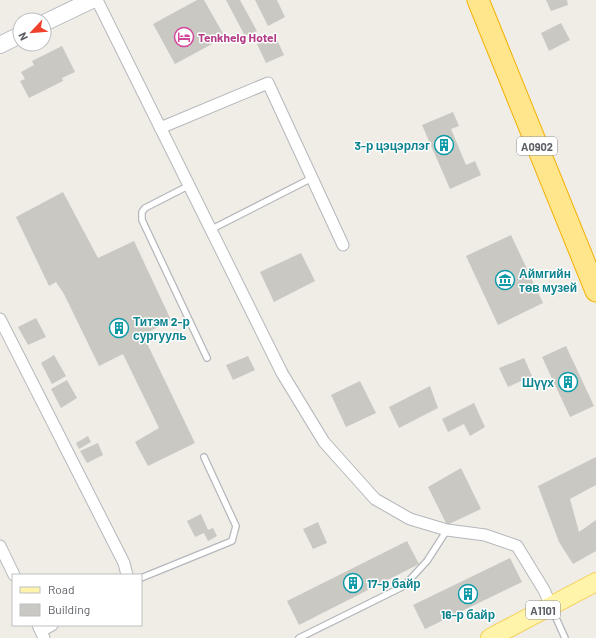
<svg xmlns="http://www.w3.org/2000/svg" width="596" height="638" viewBox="0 0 596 638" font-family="Barlow,sans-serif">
	<rect width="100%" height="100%" fill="#efede5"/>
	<path fill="#cac8c2" d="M 197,0 L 204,0 L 225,37 L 175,64 L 153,24 Z
		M 226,0 L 240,0 L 257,31 L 245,36 Z
		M 255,0 L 277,0 L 285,17 L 268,26 Z
		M 546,0 L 567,0 L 568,5 L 551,11 Z
		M 561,23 L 570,40 L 549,51 L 541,33 Z
		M 275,35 L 284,55 L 266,63 L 257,44 Z
		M 62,46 L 75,72 L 62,78 L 63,81 L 29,98 L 20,81 L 25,79 L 21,72 L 34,65 L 32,61 Z
		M 453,112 L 459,126 L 451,129 L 466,165 L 475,161 L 481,175 L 450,189 L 422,125 Z
		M 63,192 L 98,258 L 134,241 L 171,320 L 143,335 L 195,443 L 148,466 L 135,442 L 159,428 L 123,354 L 99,366 L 64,294 L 56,282 L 49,286 L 16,217 Z
		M 511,235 L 543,303 L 498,325 L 466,256 Z
		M 301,253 L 315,281 L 274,302 L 260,272 Z
		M 36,318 L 46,337 L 28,345 L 18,327 Z
		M 566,346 L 594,406 L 570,417 L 542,357 Z
		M 54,355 L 66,376 L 52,384 L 41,363 Z
		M 248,356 L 255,370 L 233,380 L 226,365 Z
		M 524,358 L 532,376 L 508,387 L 499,368 Z
		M 67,380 L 77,398 L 61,408 L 51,389 Z
		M 360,381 L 376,413 L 346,427 L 331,395 Z
		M 430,386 L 438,408 L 399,428 L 389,407 Z
		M 474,403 L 485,427 L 470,436 L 464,424 L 448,432 L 442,419 Z
		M 88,436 L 91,442 L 79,449 L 76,443 Z
		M 98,443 L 103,455 L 87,463 L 80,451 Z
		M 596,457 L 596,485 L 570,499 L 579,532 L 596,520 L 596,551 L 573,564 L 559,542 L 538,486 Z
		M 461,468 L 481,509 L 447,525 L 428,487 Z
		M 201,514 L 208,530 L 213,528 L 217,536 L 208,541 L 204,533 L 195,537 L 187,521 Z
		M 318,522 L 327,543 L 313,549 L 303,529 Z
		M 407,541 L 419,564 L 299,625 L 287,601 Z
		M 510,558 L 522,582 L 425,629 L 413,605 Z"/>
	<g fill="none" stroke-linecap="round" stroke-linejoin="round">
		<g stroke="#b5b7bc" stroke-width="8">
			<path id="lane" d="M 188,186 L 145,208 L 142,212 L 142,220 L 207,358
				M 210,230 L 312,178
				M 141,578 L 232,541 L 236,526 L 204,457
				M 552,609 L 565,638
				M 299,638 L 404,586 L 427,561 L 447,530"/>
		</g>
		<g stroke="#b5b7bc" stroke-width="13">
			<path id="street" d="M 97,0 L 282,373 L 324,442 L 375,499 L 410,519 L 447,530 L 485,535 L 517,546 L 544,590 L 551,606
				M 160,128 L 268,83 L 343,245
				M 0,319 L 124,563 L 127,575
				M 0,546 L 14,575
				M 38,625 L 44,638
				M 41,631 L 52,625"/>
		</g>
		<g stroke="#b6b9bf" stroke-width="18">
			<path id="secondary" d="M 44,23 L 92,0
				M 0,45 L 20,35"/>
		</g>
		<g stroke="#f6ce57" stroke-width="20">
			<path id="primary" d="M 490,638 L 596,582"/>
		</g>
		<g stroke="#f4af00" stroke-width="23">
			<path id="highway" d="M 478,0 L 596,291"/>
		</g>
		<use href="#lane" stroke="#fff" stroke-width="5.5"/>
		<use href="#street" stroke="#fff" stroke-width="11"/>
		<use href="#secondary" stroke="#fff" stroke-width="16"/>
		<use href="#primary" stroke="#fff4aa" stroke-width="18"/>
		<use href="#highway" stroke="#ffe58c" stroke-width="21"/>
	</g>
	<defs>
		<g id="hotel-ring" transform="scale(1)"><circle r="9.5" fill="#fff" stroke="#d1479c" stroke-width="1.5"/><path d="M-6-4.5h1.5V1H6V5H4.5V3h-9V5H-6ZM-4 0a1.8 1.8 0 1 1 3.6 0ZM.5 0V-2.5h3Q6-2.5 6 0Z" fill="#d1479c"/></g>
		<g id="building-ring" transform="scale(1)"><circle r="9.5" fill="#fff" stroke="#0f9aa8" stroke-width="1.5"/><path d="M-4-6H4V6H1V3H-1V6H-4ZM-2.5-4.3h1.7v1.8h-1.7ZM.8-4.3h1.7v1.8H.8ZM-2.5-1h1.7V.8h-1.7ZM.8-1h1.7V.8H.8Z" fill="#0f9aa8"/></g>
		<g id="museum-ring" transform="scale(1)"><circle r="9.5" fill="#fff" stroke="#0f9aa8" stroke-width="1.5"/><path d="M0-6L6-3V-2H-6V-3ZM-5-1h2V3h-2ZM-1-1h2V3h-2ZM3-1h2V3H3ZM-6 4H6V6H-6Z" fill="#0f9aa8"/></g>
	</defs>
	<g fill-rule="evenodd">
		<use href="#hotel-ring" x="184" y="37"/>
		<use href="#building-ring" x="444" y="145"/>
		<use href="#museum-ring" x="505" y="280"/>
		<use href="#building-ring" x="119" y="328"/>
		<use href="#building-ring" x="568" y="382"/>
		<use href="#building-ring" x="353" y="583"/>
		<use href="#building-ring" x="468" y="594"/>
	</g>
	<g text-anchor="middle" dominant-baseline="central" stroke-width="3" stroke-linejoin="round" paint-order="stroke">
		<g fill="#fff" stroke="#8e9094" stroke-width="1">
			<rect x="517" y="137" width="40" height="18" rx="3"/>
			<rect x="526" y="601" width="34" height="18" rx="3"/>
		</g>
		<g font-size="11" font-weight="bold" fill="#5d6066">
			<text x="537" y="146">A0902</text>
			<text x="543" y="610">A1101</text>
		</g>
		<g font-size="12" font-weight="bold" fill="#b23c85" stroke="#fff" text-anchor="start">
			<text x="198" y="37">Tenkhelg Hotel</text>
		</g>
		<g font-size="12" font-weight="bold" fill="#0d838f" stroke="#fff" text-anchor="start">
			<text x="430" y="145" text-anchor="end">3-р цэцэрлэг</text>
			<text x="519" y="273">Аймгийн<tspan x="519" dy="14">төв музей</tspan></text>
			<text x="133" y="321">Титэм 2-р<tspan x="133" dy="14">сургууль</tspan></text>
			<text x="554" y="382" text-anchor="end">Шүүх</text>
			<text x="367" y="583">17-р байр</text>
			<text x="468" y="614" text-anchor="middle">16-р байр</text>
		</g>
	</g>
	<rect x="12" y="574" width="130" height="52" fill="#ffffff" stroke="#bebfc2"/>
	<rect x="20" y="587" width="20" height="6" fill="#fff4aa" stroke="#bebfc2"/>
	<text x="48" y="594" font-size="12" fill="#5d6066">Road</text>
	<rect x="20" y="604" width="20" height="12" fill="#cac8c2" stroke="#bebfc2"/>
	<text x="48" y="614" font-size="12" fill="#5d6066">Building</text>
	<g transform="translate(32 32) rotate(244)"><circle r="19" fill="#ffffff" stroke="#bebfc2"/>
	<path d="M0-3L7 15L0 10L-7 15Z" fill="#ef412c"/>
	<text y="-6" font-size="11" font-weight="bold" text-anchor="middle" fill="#5d6066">N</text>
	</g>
</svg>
